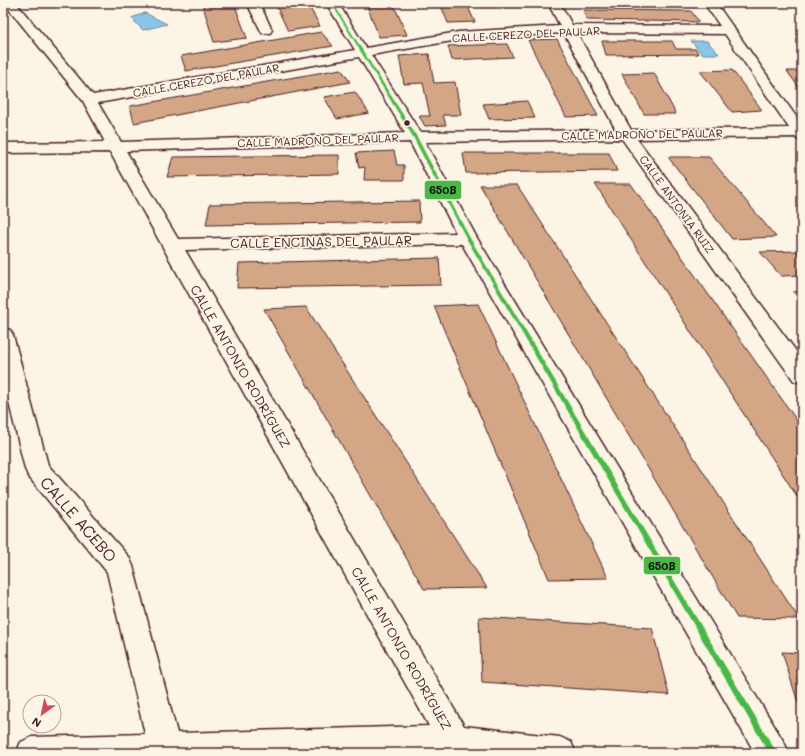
<svg xmlns="http://www.w3.org/2000/svg" width="805" height="756" viewBox="0 0 805 756" font-family="Mali,sans-serif">
	<rect width="100%" height="100%" fill="#fcf5e5"/>
	<filter id="ink" filterUnits="userSpaceOnUse"><feTurbulence type="fractalNoise" baseFrequency=".025" numOctaves="2"/><feDisplacementMap in="SourceGraphic" scale="8" xChannelSelector="R" yChannelSelector="G"/><feConvolveMatrix kernelMatrix="1 2 1 2 8 2 1 2 1" color-interpolation-filters="sRGB"/></filter>
	<g filter="url(#ink)">
		<path fill="#89c6e9" stroke="#70839d" d="M 145,13 L 167,24 L 143,30 L 131,18 Z
			M 691,41 L 707,41 L 719,54 L 702,54 Z"/>
		<path fill="#d3a785" stroke="#4a1f2b" d="M 202,3 L 234,3 L 247,38 L 214,42 Z
			M 275,3 L 307,3 L 320,26 L 288,31 Z
			M 366,3 L 393,3 L 407,35 L 379,37 Z
			M 440,3 L 466,3 L 475,22 L 448,23 Z
			M 506,3 L 535,3 L 537,6 L 508,7 Z
			M 583,10 L 691,11 L 699,22 L 587,20 Z
			M 321,32 L 333,46 L 186,71 L 181,56 Z
			M 557,39 L 598,116 L 566,117 L 528,40 Z
			M 602,41 L 672,41 L 676,49 L 696,49 L 698,54 L 606,55 Z
			M 507,44 L 513,57 L 452,60 L 448,46 Z
			M 429,54 L 434,83 L 455,82 L 461,115 L 443,115 L 446,125 L 425,126 L 419,116 L 430,116 L 423,83 L 404,84 L 399,56 Z
			M 341,69 L 350,82 L 134,123 L 130,106 Z
			M 732,70 L 762,110 L 732,112 L 700,71 Z
			M 787,71 L 802,71 L 802,92 Z
			M 654,73 L 676,114 L 644,114 L 622,74 Z
			M 355,92 L 369,113 L 337,119 L 324,97 Z
			M 527,101 L 535,118 L 489,119 L 483,104 Z
			M 394,151 L 397,165 L 404,165 L 404,180 L 364,180 L 365,167 L 359,168 L 356,153 Z
			M 463,153 L 609,153 L 617,171 L 466,173 Z
			M 339,155 L 339,174 L 167,177 L 173,157 Z
			M 668,157 L 709,157 L 776,237 L 732,239 Z
			M 595,184 L 631,184 L 802,428 L 802,504 Z
			M 480,185 L 517,185 L 799,619 L 737,618 Z
			M 419,201 L 420,222 L 206,225 L 210,204 Z
			M 798,251 L 802,258 L 802,275 L 781,276 L 760,252 Z
			M 439,258 L 441,285 L 237,288 L 239,263 Z
			M 802,291 L 802,302 L 793,292 Z
			M 478,304 L 608,578 L 549,579 L 434,306 Z
			M 306,307 L 487,588 L 424,589 L 264,309 Z
			M 479,617 L 652,628 L 669,695 L 482,682 Z
			M 782,652 L 802,653 L 802,715 Z"/>
		<g fill="none" stroke-linecap="round" stroke-linejoin="round">
			<g stroke="#4a1f2b" stroke-width="3">
				<path id="street" d="M 4,3 L 16,3 L 93,95 L 355,50 L 326,3 L 338,3 L 366,48 L 458,32 L 560,26 L 548,3 L 560,3 L 572,25 L 720,26 L 704,3 L 716,3 L 802,125 L 802,141 L 797,139 L 795,137 L 637,139 L 802,359 L 802,383 L 794,381 L 622,139 L 425,142 L 477,238 L 784,742 L 789,753 L 755,753 L 462,244 L 185,250 L 464,726 L 560,737 L 571,742 L 576,753 L 16,753 L 21,742 L 32,737 L 145,734 L 107,572 L 28,476 L 25,469 L 3,378 L 3,328 L 10,330 L 13,335 L 48,465 L 129,557 L 133,566 L 177,733 L 429,726 L 110,152 L 3,153 L 3,143 L 105,142 L 83,101 ZM 564,33 L 616,130 L 420,132 L 371,55 L 458,40 ZM 577,33 L 725,34 L 789,128 L 631,130 ZM 359,57 L 405,133 L 121,142 L 98,103 ZM 410,142 L 456,233 L 178,239 L 126,151 Z
					M 247,3 L 259,3 L 272,30 L 270,33 L 262,33 Z"/>
			</g>
			<use href="#street" fill="#fcf5e5" fill-rule="evenodd"/>
			<g stroke="#fcf5e5" stroke-width="3">
				<path id="bus-1" d="M 331,3 L 333,3 L 417,137 L 470,238 L 777,753 L 769,753 L 466,238 L 413,137 Z"/>
			</g>
			<use href="#bus-1" fill="#4ab747" fill-rule="evenodd"/>
		</g>
	</g>
	<circle fill="#4a1f2b" stroke="#fcf5e5" stroke-width="1.5" cx="407" cy="123" r="3.5"/>
	<g text-anchor="middle" dominant-baseline="central" stroke-width="3.5" stroke-linejoin="round" paint-order="stroke">
		<g font-size="11" fill="#4a1f2b" stroke="#fcf5e5">
			<text transform="translate(526 34) rotate(-3)">CALLE CEREZO DEL PAULAR</text>
			<text transform="translate(206 80) rotate(-10)">CALLE CEREZO DEL PAULAR</text>
			<text transform="translate(642 134) rotate(-1)">CALLE MADROÑO DEL PAULAR</text>
			<text transform="translate(318 140) rotate(-2)">CALLE MADROÑO DEL PAULAR</text>
			<text transform="translate(677 204) rotate(54)">CALLE ANTONIA RUIZ</text>
		</g>
		<g font-size="13" fill="#4a1f2b" stroke="#fcf5e5">
			<text transform="translate(321 241) rotate(-1)">CALLE ENCINAS DEL PAULAR</text>
			<text transform="translate(241 366) rotate(60)">CALLE ANTONIO RODRÍGUEZ</text>
			<text transform="translate(402 648) rotate(60)">CALLE ANTONIO RODRÍGUEZ</text>
		</g>
		<g font-size="16" fill="#4a1f2b" stroke="#fcf5e5">
			<text transform="translate(79 519) rotate(49)">CALLE ACEBO</text>
		</g>
	</g>
	<g stroke="#fcf5e5" stroke-width="1.5">
		<rect x="424" y="180" width="38" height="20" rx="4" fill="#4ab747"/>
		<rect x="643" y="556" width="38" height="19" rx="4" fill="#4ab747"/>
	</g>
	<g font-size="11" text-anchor="middle" font-weight="bold" fill="#111">
		<text x="443" y="194">650B</text>
		<text x="662" y="570">650B</text>
	</g>
	<rect width="805" height="756" fill="none" stroke="#fcf5e5" stroke-width="16"/>
	<rect x="8" y="8" width="789" height="740" fill="none" stroke="#4a1f2b" stroke-width="1.5" filter="url(#ink)"/>
	<g transform="translate(42 714) rotate(213)"><circle r="19" fill="#fcf5e5" stroke="#b59f9b"/>
	<path d="M0-3L7 15L0 10L-7 15Z" fill="#d1495b"/>
	<text y="-6" font-size="11" font-weight="bold" text-anchor="middle" fill="#4a1f2b">N</text>
	</g>
</svg>
